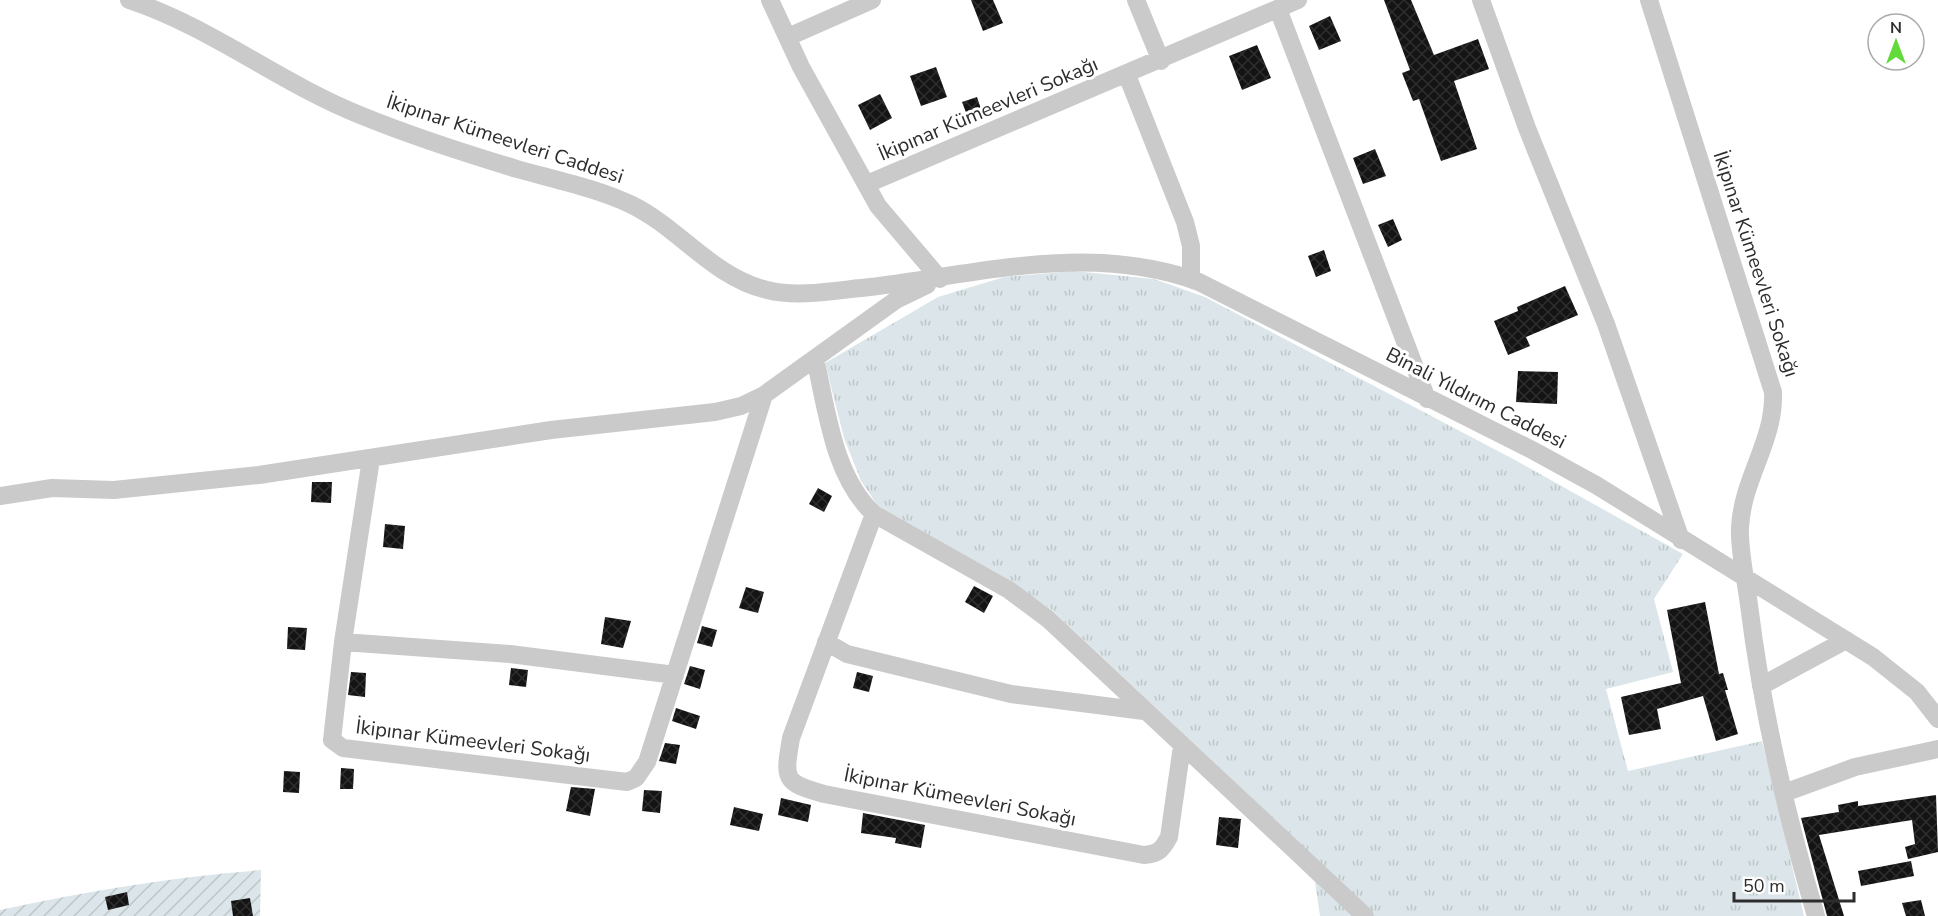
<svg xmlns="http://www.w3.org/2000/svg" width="1938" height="916" viewBox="0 0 1938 916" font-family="'Nunito Sans',sans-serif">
	<defs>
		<pattern id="grass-tufts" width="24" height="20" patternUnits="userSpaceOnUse" patternTransform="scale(1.5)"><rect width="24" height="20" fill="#dce6ea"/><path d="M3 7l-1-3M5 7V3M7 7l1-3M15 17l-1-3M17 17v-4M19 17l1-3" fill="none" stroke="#bdc6c9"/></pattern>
		<pattern id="garden-furrows" width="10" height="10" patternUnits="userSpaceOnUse" patternTransform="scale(1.5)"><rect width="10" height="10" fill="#dce6ea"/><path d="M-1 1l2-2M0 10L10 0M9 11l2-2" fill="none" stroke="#bdc6c9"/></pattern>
		<pattern id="building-cross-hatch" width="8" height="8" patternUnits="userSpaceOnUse" patternTransform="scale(1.5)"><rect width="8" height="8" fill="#141414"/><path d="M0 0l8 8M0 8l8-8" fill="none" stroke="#2e2e2e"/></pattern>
	</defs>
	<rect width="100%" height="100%" fill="#fff"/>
	<path fill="url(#grass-tufts)" d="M 1074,271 L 1154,279 L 1205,297 L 1515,460 L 1683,554 L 1654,599 L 1673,672 L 1606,689 L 1628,771 L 1762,741 L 1804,916 L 1320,916 L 1315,882 L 1248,816 L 1251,797 L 1052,610 L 1002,576 L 878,506 L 861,481 L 844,438 L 825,363 L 938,297 L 1004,277 Z"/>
	<path fill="url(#garden-furrows)" d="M 261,870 L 260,916 L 0,916 L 0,910 C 87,891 173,877 261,870 Z"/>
	<path fill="url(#building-cross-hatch)" d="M 971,0 L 993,0 L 1003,23 L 983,31 Z
		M 1384,0 L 1411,0 L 1434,55 L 1478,39 L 1489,69 L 1454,81 L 1477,149 L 1441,161 L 1419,99 L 1413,101 L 1402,73 L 1410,70 Z
		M 1330,16 L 1341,41 L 1319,50 L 1309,26 Z
		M 1257,45 L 1271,78 L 1242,90 L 1229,56 Z
		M 936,67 L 947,97 L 921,106 L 910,76 Z
		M 880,94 L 892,118 L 870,130 L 858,105 Z
		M 977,97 L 984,118 L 970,123 L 962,102 Z
		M 1375,149 L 1386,176 L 1363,184 L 1353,158 Z
		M 1393,219 L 1402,240 L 1388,247 L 1378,225 Z
		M 1324,250 L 1331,271 L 1316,277 L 1308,256 Z
		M 1565,286 L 1578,315 L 1526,337 L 1530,346 L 1508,355 L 1494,321 L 1518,311 L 1517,307 Z
		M 1518,371 L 1558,372 L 1557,404 L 1516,402 Z
		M 312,482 L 332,482 L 331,503 L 311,502 Z
		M 818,488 L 832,496 L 824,512 L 809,504 Z
		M 385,524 L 405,526 L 403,549 L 383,547 Z
		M 974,586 L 993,596 L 984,613 L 965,602 Z
		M 746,587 L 764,592 L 758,613 L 739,608 Z
		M 1705,602 L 1719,674 L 1723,673 L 1728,690 L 1725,690 L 1738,734 L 1716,741 L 1703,696 L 1657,709 L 1661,729 L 1629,735 L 1621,697 L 1681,683 L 1667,610 Z
		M 605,617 L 631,621 L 623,648 L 601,644 Z
		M 702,626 L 717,630 L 712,647 L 697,643 Z
		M 288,627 L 307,628 L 305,650 L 287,649 Z
		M 690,666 L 705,670 L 700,689 L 684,684 Z
		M 511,668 L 528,670 L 526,687 L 509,685 Z
		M 351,672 L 366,673 L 365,697 L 348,695 Z
		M 857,672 L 873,676 L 869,692 L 853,688 Z
		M 676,708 L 700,716 L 696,729 L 672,721 Z
		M 665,743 L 680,745 L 676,764 L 659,761 Z
		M 341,768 L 354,769 L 353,789 L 340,789 Z
		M 284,771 L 300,772 L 299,793 L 283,792 Z
		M 571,787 L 595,789 L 590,816 L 566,811 Z
		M 644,790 L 662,791 L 660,813 L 642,811 Z
		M 1936,795 L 1938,852 L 1908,859 L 1905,847 L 1915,844 L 1912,820 L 1819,835 L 1844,916 L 1827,916 L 1801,818 L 1839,812 L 1838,805 L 1858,801 L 1858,806 Z
		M 781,798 L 811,805 L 808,822 L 778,815 Z
		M 734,807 L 763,814 L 759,831 L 730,825 Z
		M 863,813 L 925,825 L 921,848 L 895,843 L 896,838 L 861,833 Z
		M 1219,817 L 1241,819 L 1238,848 L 1216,845 Z
		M 1911,861 L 1914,876 L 1861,886 L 1858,871 Z
		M 127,892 L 129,905 L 108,910 L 105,897 Z
		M 250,898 L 253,916 L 233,916 L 231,901 Z
		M 1921,900 L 1925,916 L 1906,916 L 1902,903 Z"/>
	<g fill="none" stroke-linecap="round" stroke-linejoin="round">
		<path stroke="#cacaca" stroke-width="18" d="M 129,0 C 211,27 280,83 360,115 C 411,136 464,153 517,169 C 556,180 596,188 632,205 C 679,228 714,278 767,290 C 799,298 838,290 870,287 C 979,274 1091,242 1199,282 L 1534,451 L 1596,485 L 1873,657 L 1917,692 L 1938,719
			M 770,0 L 801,67 L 878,206 L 940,279
			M 1136,0 L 1161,61
			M 1481,0 L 1527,128 L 1606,324 L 1681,540
			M 1649,0 L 1773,392 C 1775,441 1742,479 1740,528 C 1739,552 1746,580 1749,605 C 1762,710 1786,814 1816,916
			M 1278,9 L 1427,399
			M 788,37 L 872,0
			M 1127,75 L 1185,222 L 1191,246 L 1191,279
			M 867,184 L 1298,0
			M 815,359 C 827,409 833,476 874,514 L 1009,590 L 1048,619 L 1365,916
			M 371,459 L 343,642 L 332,740 L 343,748 L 627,782 L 636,778 L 647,762 L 764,395
			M 0,496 L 52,488 L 114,490 L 259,475 L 551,430 L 715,412 L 741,406 L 764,395 L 896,300 L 927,285
			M 874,514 L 791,738 C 784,779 783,783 824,794 L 1144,855 C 1158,854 1162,850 1169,837 L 1182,746
			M 343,642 L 510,654 L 675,675
			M 826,642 L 847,654 L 1011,694 L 1144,711
			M 1761,686 L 1846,640
			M 1784,793 L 1855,767 L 1938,749"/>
	</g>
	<g text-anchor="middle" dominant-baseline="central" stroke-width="6" stroke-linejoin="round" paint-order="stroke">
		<g font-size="20" fill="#2d2d2d" stroke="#fff">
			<text transform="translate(988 109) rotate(-23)">İkipınar Kümeevleri Sokağı</text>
			<text transform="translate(505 139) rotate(18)">İkipınar Kümeevleri Caddesi</text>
			<text transform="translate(1756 264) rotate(72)">İkipınar Kümeevleri Sokağı</text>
			<text transform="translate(1476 398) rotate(27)">Binali Yıldırım Caddesi</text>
			<text transform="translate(473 741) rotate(7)">İkipınar Kümeevleri Sokağı</text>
			<text transform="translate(960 797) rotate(11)">İkipınar Kümeevleri Sokağı</text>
		</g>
	</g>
	<g transform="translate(1896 42)"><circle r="28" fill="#ffffff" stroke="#ababab" stroke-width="1.5"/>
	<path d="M0-4.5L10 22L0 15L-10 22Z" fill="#61da3a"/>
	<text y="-9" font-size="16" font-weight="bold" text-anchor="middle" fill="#2d2d2d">N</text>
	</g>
	<path d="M1734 892v9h120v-9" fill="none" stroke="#2d2d2d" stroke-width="3"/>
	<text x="1743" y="892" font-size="18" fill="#2d2d2d" stroke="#ffffff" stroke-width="4.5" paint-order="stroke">50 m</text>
</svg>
